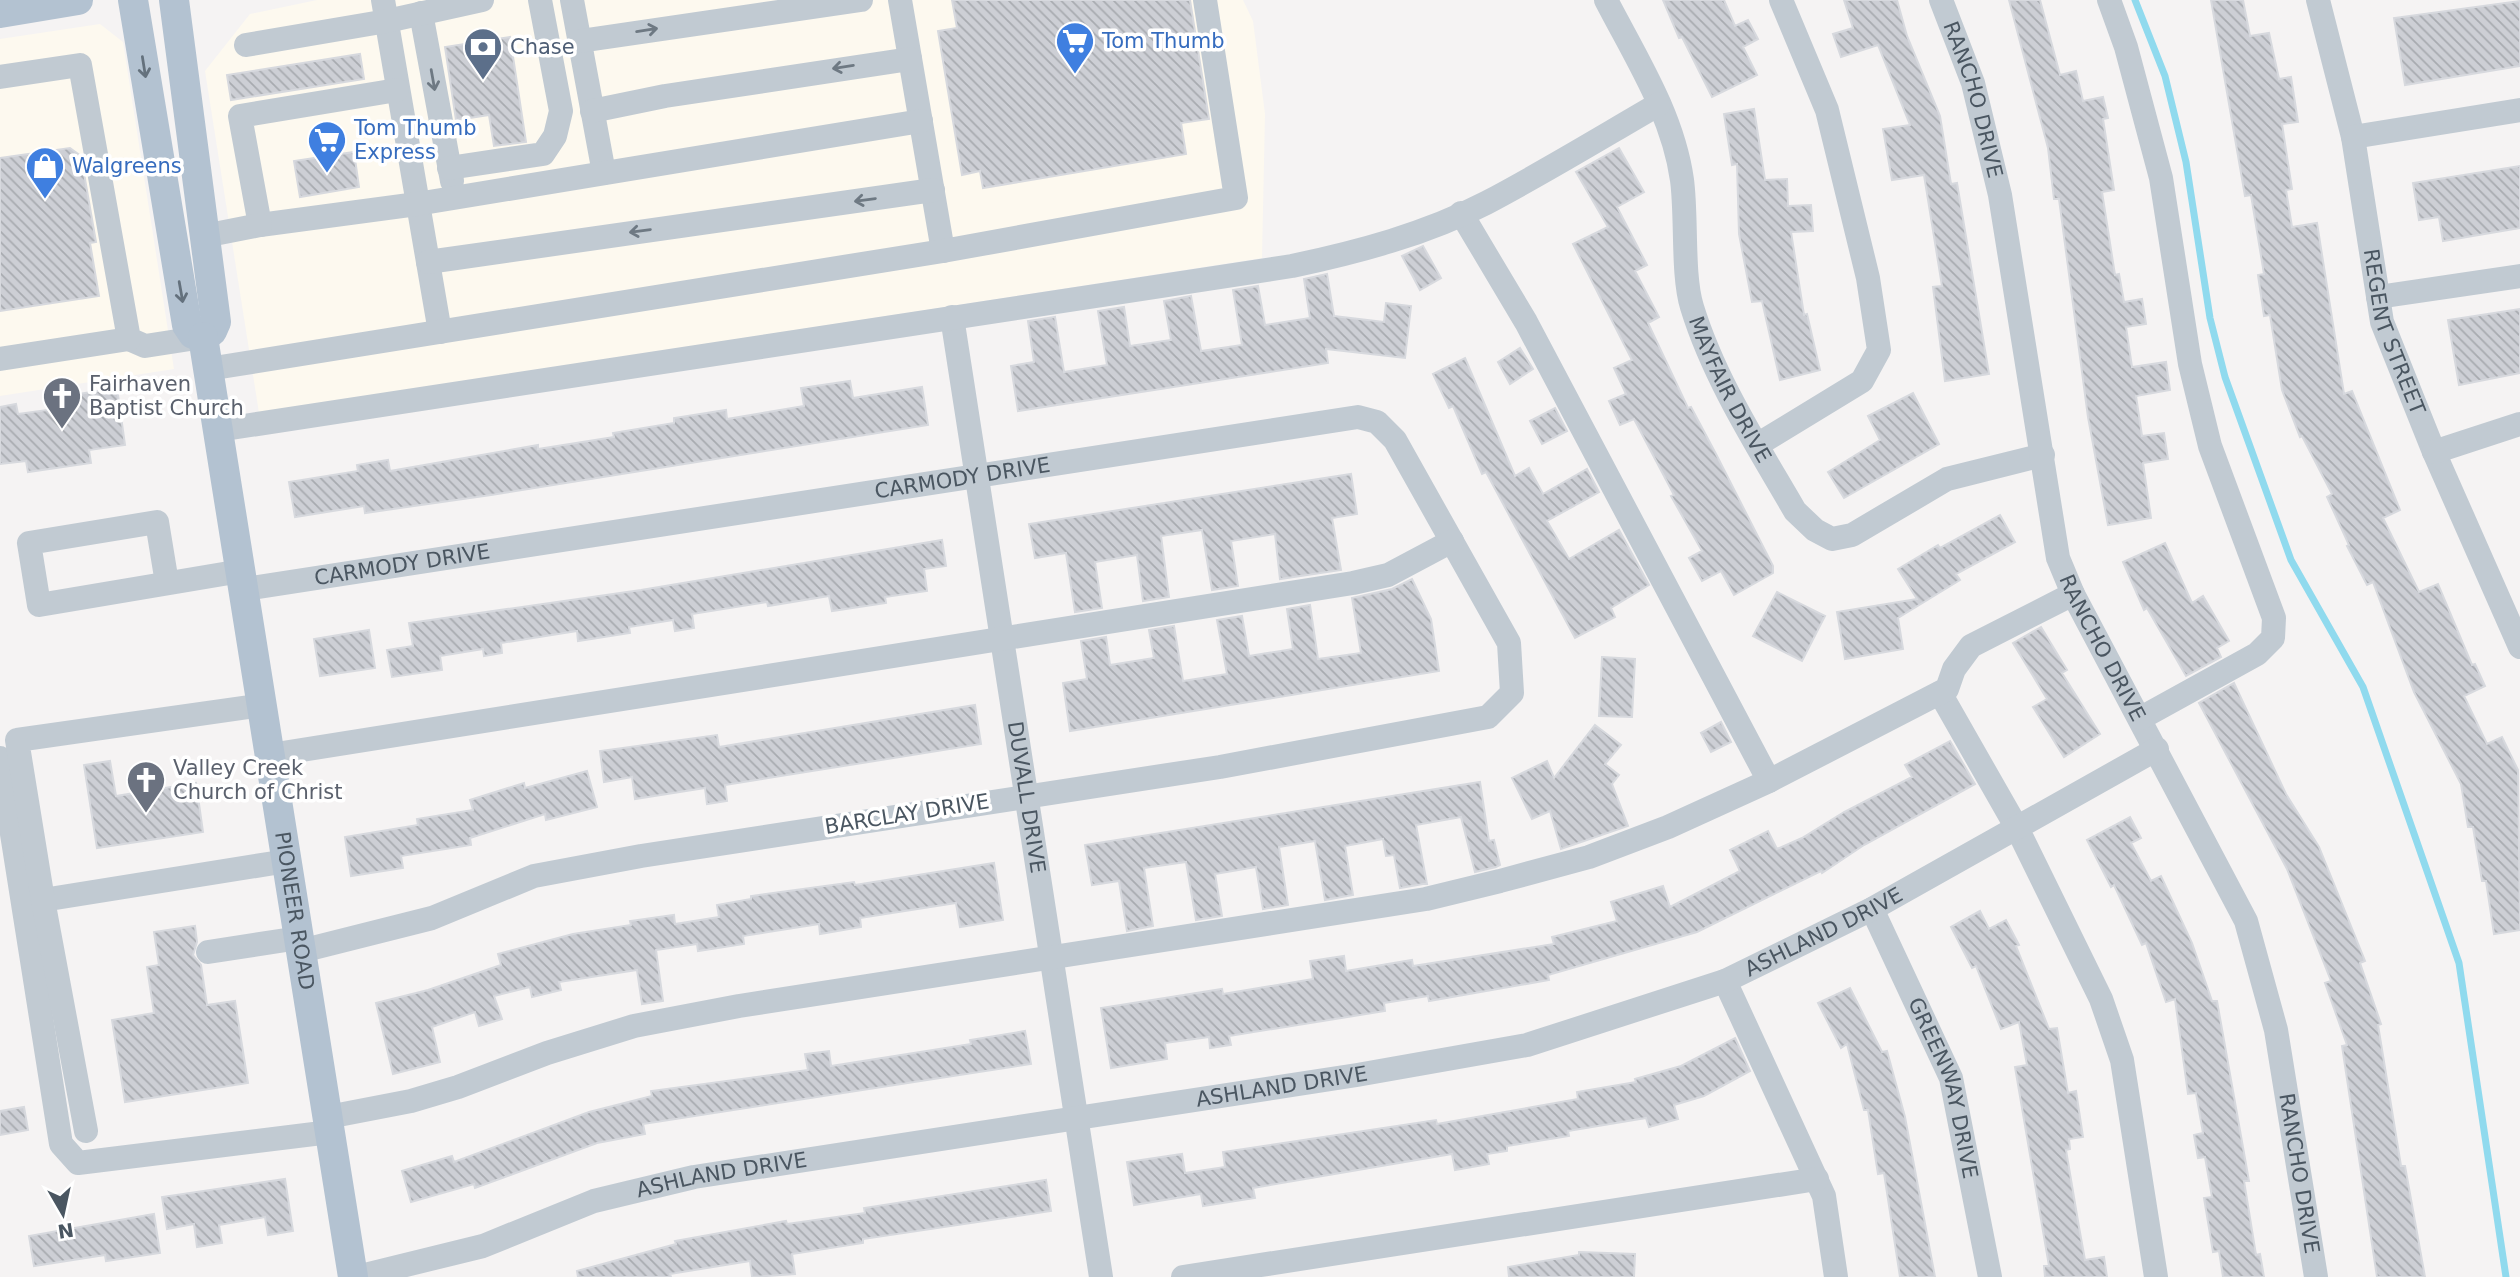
<svg xmlns="http://www.w3.org/2000/svg" width="2520" height="1277" viewBox="0 0 2520 1277" font-family="'DejaVu Sans',sans-serif">
	<defs>
		<pattern id="building-back-hatch" width="6" height="6" patternUnits="userSpaceOnUse" patternTransform="scale(1.75)"><rect width="6" height="6" fill="#cdcfd5"/><path d="M-1 5l2 2M0 0l6 6M5-1l2 2" fill="none" stroke="#a8abb0"/></pattern>
	</defs>
	<rect width="100%" height="100%" fill="#f5f3f3"/>
	<path fill="#fdf9ef" d="M 317,0 L 1243,0 L 1253,21 L 1265,114 L 1262,258 L 259,413 L 205,71 L 250,14 Z
		M 100,24 L 123,42 L 174,369 L 0,396 L 0,39 Z"/>
	<g fill="none" stroke-linecap="round" stroke-linejoin="round">
		<path stroke="#90daee" stroke-width="7" d="M 2135,0 L 2165,76 L 2186,162 L 2210,318 L 2225,377 L 2291,560 L 2363,687 L 2459,963 L 2506,1277"/>
	</g>
	<path fill="url(#building-back-hatch)" stroke="#d7d9de" stroke-width="2" d="M 952,0 L 1190,0 L 1209,119 L 1181,123 L 1186,154 L 983,188 L 980,171 L 962,175 L 938,31 L 957,28 Z
		M 1663,0 L 1724,0 L 1735,26 L 1748,20 L 1758,39 L 1743,47 L 1757,75 L 1712,97 L 1682,37 L 1679,38 Z
		M 1844,0 L 1897,0 L 1907,36 L 1940,116 L 1951,184 L 1957,183 L 1989,374 L 1945,381 L 1933,287 L 1942,286 L 1924,175 L 1892,180 L 1883,129 L 1910,125 L 1878,45 L 1841,57 L 1833,34 L 1853,28 Z
		M 2009,0 L 2040,0 L 2060,75 L 2076,71 L 2083,101 L 2103,97 L 2108,118 L 2103,119 L 2114,190 L 2102,192 L 2115,275 L 2119,274 L 2124,302 L 2142,299 L 2146,324 L 2126,327 L 2132,367 L 2166,362 L 2170,390 L 2136,396 L 2142,436 L 2164,433 L 2168,459 L 2143,463 L 2151,518 L 2108,525 L 2088,417 L 2059,199 L 2054,199 L 2048,148 Z
		M 2211,0 L 2243,0 L 2250,36 L 2269,33 L 2279,79 L 2291,77 L 2298,122 L 2282,124 L 2292,189 L 2286,190 L 2292,227 L 2317,223 L 2344,394 L 2352,391 L 2400,510 L 2383,518 L 2419,592 L 2438,584 L 2472,665 L 2475,664 L 2485,686 L 2464,696 L 2487,744 L 2502,737 L 2518,770 L 2520,930 L 2494,934 L 2486,881 L 2482,881 L 2473,827 L 2468,827 L 2461,784 L 2414,692 L 2373,582 L 2367,585 L 2347,546 L 2349,545 L 2327,497 L 2332,494 L 2302,436 L 2300,437 L 2282,390 L 2270,315 L 2264,316 L 2258,275 L 2264,274 L 2251,195 L 2245,196 Z
		M 2520,1 L 2520,66 L 2405,85 L 2394,18 Z
		M 510,37 L 526,142 L 494,146 L 489,115 L 456,120 L 445,47 Z
		M 360,54 L 364,79 L 231,100 L 227,75 Z
		M 1754,109 L 1765,180 L 1787,179 L 1788,206 L 1811,205 L 1813,231 L 1791,232 L 1804,315 L 1807,314 L 1820,370 L 1780,380 L 1762,301 L 1752,302 L 1739,234 L 1737,164 L 1732,165 L 1724,114 Z
		M 70,148 L 81,156 L 96,242 L 90,243 L 99,296 L 0,311 L 0,158 Z
		M 1619,148 L 1644,192 L 1617,207 L 1647,265 L 1635,271 L 1659,317 L 1648,323 L 1688,408 L 1691,407 L 1716,454 L 1773,566 L 1773,573 L 1734,595 L 1721,571 L 1702,581 L 1689,558 L 1702,551 L 1671,496 L 1674,495 L 1634,419 L 1620,425 L 1609,401 L 1626,394 L 1614,368 L 1632,360 L 1573,244 L 1608,227 L 1576,172 Z
		M 354,152 L 359,187 L 300,197 L 294,161 Z
		M 2520,166 L 2520,228 L 2443,241 L 2439,217 L 2419,220 L 2413,183 Z
		M 1423,246 L 1441,278 L 1420,290 L 1402,256 Z
		M 1327,274 L 1334,316 L 1384,322 L 1386,303 L 1411,306 L 1405,358 L 1326,349 L 1328,363 L 1018,411 L 1011,366 L 1034,362 L 1028,321 L 1055,317 L 1064,372 L 1107,365 L 1098,311 L 1124,307 L 1130,346 L 1171,340 L 1164,301 L 1191,296 L 1201,351 L 1242,345 L 1233,290 L 1258,286 L 1265,325 L 1310,318 L 1304,279 Z
		M 2520,309 L 2520,373 L 2459,385 L 2448,320 Z
		M 1520,348 L 1533,369 L 1510,384 L 1498,362 Z
		M 1465,358 L 1515,476 L 1529,468 L 1543,494 L 1587,469 L 1599,492 L 1547,521 L 1569,559 L 1619,530 L 1649,585 L 1611,608 L 1615,617 L 1575,638 L 1486,472 L 1482,474 L 1453,406 L 1449,408 L 1433,374 Z
		M 850,381 L 853,398 L 922,387 L 928,425 L 491,495 L 365,513 L 364,506 L 295,517 L 289,482 L 358,471 L 357,465 L 388,460 L 390,471 L 538,445 L 538,449 L 614,437 L 613,433 L 674,423 L 674,418 L 726,410 L 727,419 L 804,406 L 801,388 Z
		M 117,388 L 125,445 L 89,450 L 91,463 L 28,472 L 26,461 L 0,464 L 0,407 L 16,404 L 18,414 L 55,409 L 53,398 Z
		M 1913,393 L 1939,444 L 1844,498 L 1828,472 L 1880,440 L 1868,416 Z
		M 1555,408 L 1567,431 L 1542,444 L 1530,421 Z
		M 1351,474 L 1357,514 L 1332,518 L 1341,570 L 1280,579 L 1275,534 L 1231,541 L 1238,586 L 1212,590 L 1202,530 L 1161,536 L 1169,597 L 1143,601 L 1137,555 L 1095,562 L 1102,608 L 1075,612 L 1066,553 L 1035,558 L 1029,524 Z
		M 2000,515 L 2015,542 L 1956,574 L 1960,580 L 1898,618 L 1903,649 L 1845,659 L 1837,612 L 1917,599 L 1898,569 L 1938,545 L 1940,548 Z
		M 942,540 L 946,566 L 924,569 L 927,591 L 885,597 L 886,603 L 832,611 L 829,596 L 768,606 L 767,602 L 692,614 L 694,628 L 675,631 L 673,620 L 629,627 L 630,633 L 578,641 L 577,631 L 501,643 L 502,653 L 484,656 L 483,649 L 440,656 L 442,670 L 392,677 L 387,650 L 413,646 L 409,623 L 641,590 Z
		M 2165,543 L 2192,603 L 2203,596 L 2229,641 L 2217,648 L 2221,657 L 2186,676 L 2147,608 L 2144,610 L 2123,562 Z
		M 1412,579 L 1431,619 L 1439,671 L 1070,731 L 1063,683 L 1087,679 L 1081,641 L 1106,637 L 1110,665 L 1154,658 L 1149,630 L 1174,626 L 1183,681 L 1227,674 L 1217,620 L 1242,616 L 1249,656 L 1293,649 L 1287,609 L 1310,605 L 1318,659 L 1361,653 L 1352,598 L 1392,589 Z
		M 1777,592 L 1825,616 L 1802,661 L 1753,636 Z
		M 2041,627 L 2067,670 L 2062,673 L 2100,734 L 2064,757 L 2033,707 L 2047,699 L 2013,643 Z
		M 369,630 L 375,668 L 320,676 L 314,639 Z
		M 1602,657 L 1635,659 L 1632,717 L 1599,716 Z
		M 2234,683 L 2286,794 L 2319,847 L 2365,961 L 2360,963 L 2381,1024 L 2378,1025 L 2401,1166 L 2405,1166 L 2425,1277 L 2377,1277 L 2342,1046 L 2347,1045 L 2325,983 L 2331,981 L 2287,869 L 2199,703 Z
		M 975,705 L 981,744 L 725,785 L 727,801 L 707,804 L 705,788 L 635,799 L 632,777 L 604,782 L 600,751 L 717,735 L 719,747 Z
		M 1721,722 L 1731,742 L 1711,752 L 1701,733 Z
		M 1595,725 L 1621,745 L 1605,764 L 1619,775 L 1612,784 L 1628,826 L 1561,849 L 1550,811 L 1532,819 L 1512,778 L 1547,761 L 1554,778 Z
		M 1950,741 L 1975,784 L 1864,845 L 1822,873 L 1821,871 L 1697,932 L 1548,975 L 1549,980 L 1429,1001 L 1428,996 L 1384,1003 L 1385,1011 L 1229,1036 L 1231,1045 L 1210,1048 L 1209,1037 L 1165,1043 L 1167,1059 L 1111,1068 L 1101,1008 L 1222,989 L 1223,994 L 1313,979 L 1310,961 L 1344,956 L 1346,971 L 1412,960 L 1413,966 L 1554,944 L 1552,937 L 1617,921 L 1611,902 L 1663,886 L 1670,907 L 1740,871 L 1730,850 L 1768,831 L 1777,849 L 1802,838 L 1844,812 L 1912,777 L 1905,765 Z
		M 110,761 L 116,796 L 196,783 L 203,832 L 97,848 L 84,765 Z
		M 587,771 L 597,807 L 546,820 L 545,814 L 470,838 L 471,845 L 401,856 L 403,868 L 351,876 L 345,837 L 418,825 L 417,819 L 473,810 L 470,800 L 524,783 L 525,788 Z
		M 1480,782 L 1489,841 L 1494,840 L 1500,865 L 1496,867 L 1475,872 L 1461,817 L 1416,825 L 1427,884 L 1423,884 L 1400,888 L 1394,855 L 1386,856 L 1383,839 L 1345,846 L 1353,895 L 1325,900 L 1315,841 L 1279,847 L 1288,905 L 1263,909 L 1256,867 L 1215,874 L 1222,916 L 1196,920 L 1186,862 L 1144,868 L 1153,926 L 1127,931 L 1119,881 L 1092,885 L 1085,845 Z
		M 2130,817 L 2141,838 L 2131,843 L 2151,881 L 2161,876 L 2192,943 L 2212,1001 L 2217,1001 L 2249,1181 L 2244,1181 L 2256,1255 L 2260,1254 L 2264,1277 L 2223,1277 L 2219,1251 L 2213,1252 L 2204,1198 L 2212,1197 L 2205,1157 L 2198,1158 L 2194,1135 L 2203,1133 L 2196,1093 L 2188,1094 L 2175,999 L 2166,1002 L 2146,943 L 2142,945 L 2114,885 L 2111,887 L 2087,840 Z
		M 994,863 L 1003,920 L 960,927 L 956,903 L 860,918 L 861,927 L 820,934 L 819,924 L 743,936 L 744,944 L 698,951 L 697,944 L 656,950 L 663,1001 L 642,1004 L 637,970 L 559,982 L 561,990 L 532,997 L 530,987 L 494,996 L 502,1019 L 479,1026 L 475,1012 L 432,1027 L 440,1062 L 393,1074 L 376,1003 L 428,990 L 501,965 L 498,954 L 573,934 L 631,925 L 630,921 L 674,915 L 675,924 L 719,917 L 717,905 L 751,899 L 751,896 L 854,882 L 855,885 Z
		M 1980,911 L 1989,929 L 2006,920 L 2019,945 L 2016,946 L 2049,1029 L 2057,1028 L 2068,1093 L 2076,1091 L 2083,1137 L 2069,1139 L 2070,1149 L 2066,1150 L 2079,1227 L 2085,1260 L 2104,1257 L 2107,1277 L 2045,1277 L 2044,1266 L 2049,1266 L 2015,1067 L 2027,1065 L 2019,1022 L 2001,1029 L 1976,966 L 1972,968 L 1951,927 Z
		M 195,926 L 197,942 L 193,955 L 201,965 L 207,1005 L 235,1001 L 248,1083 L 125,1102 L 112,1020 L 154,1013 L 147,967 L 159,965 L 154,932 Z
		M 1850,988 L 1882,1052 L 1887,1051 L 1905,1117 L 1935,1277 L 1900,1277 L 1884,1173 L 1878,1174 L 1868,1110 L 1864,1110 L 1847,1044 L 1841,1048 L 1818,1003 Z
		M 1025,1031 L 1031,1064 L 643,1124 L 645,1134 L 597,1143 L 475,1188 L 474,1184 L 411,1202 L 402,1171 L 452,1156 L 454,1162 L 589,1112 L 652,1096 L 651,1091 L 808,1070 L 805,1054 L 829,1051 L 831,1066 L 971,1044 L 970,1040 Z
		M 1735,1038 L 1750,1071 L 1704,1096 L 1674,1105 L 1678,1119 L 1649,1127 L 1646,1118 L 1568,1131 L 1569,1136 L 1507,1146 L 1507,1151 L 1487,1154 L 1489,1164 L 1455,1170 L 1452,1154 L 1253,1188 L 1255,1198 L 1203,1206 L 1201,1194 L 1134,1205 L 1127,1162 L 1182,1154 L 1185,1173 L 1225,1167 L 1223,1152 L 1436,1120 L 1437,1124 L 1578,1099 L 1577,1092 L 1636,1082 L 1635,1079 L 1681,1066 Z
		M 24,1107 L 28,1130 L 0,1135 L 0,1111 Z
		M 285,1179 L 293,1231 L 268,1235 L 265,1217 L 219,1225 L 222,1243 L 197,1247 L 194,1224 L 167,1229 L 162,1197 Z
		M 1046,1180 L 1051,1211 L 863,1239 L 863,1243 L 792,1254 L 795,1274 L 752,1277 L 750,1261 L 670,1274 L 671,1277 L 578,1277 L 577,1271 L 676,1244 L 675,1241 L 786,1221 L 787,1224 L 865,1213 L 864,1208 Z
		M 154,1214 L 160,1253 L 106,1261 L 105,1255 L 34,1266 L 29,1236 Z
		M 1579,1252 L 1635,1254 L 1634,1277 L 1509,1277 L 1508,1267 L 1579,1255 Z"/>
	<g fill="none" stroke-linecap="round" stroke-linejoin="round">
		<g stroke="#c1cad2" stroke-width="24">
			<path d="M 383,0 L 440,332"/>
			<path d="M 572,0 L 604,173"/>
			<path d="M 900,0 L 943,251"/>
			<path id="s1" d="M 1606,0 C 1636,58 1673,115 1682,180 C 1687,217 1682,275 1692,307 C 1714,379 1758,447 1795,511 L 1815,530 L 1832,539 L 1852,535 L 1947,479 L 2043,455"/>
			<path id="s2" d="M 1941,0 L 1973,83 L 2000,195 L 2058,558 L 2073,594 L 2246,921 L 2276,1030 L 2316,1277"/>
			<path d="M 2109,0 L 2126,47 L 2161,178 L 2190,364 L 2210,446 L 2274,618 L 2273,638 L 2257,654 L 2141,718"/>
			<path id="s3" d="M 2318,0 L 2353,137 L 2382,322 L 2434,452 L 2520,647"/>
			<path d="M 421,13 L 452,181"/>
			<path d="M 580,41 L 861,0"/>
			<path d="M 246,45 L 387,21 L 482,0"/>
			<path d="M 0,77 L 80,65 L 129,339 L 145,346 L 203,337"/>
			<path d="M 397,90 L 240,116 L 260,225 L 417,204 L 921,121"/>
			<path d="M 592,111 L 665,96 L 910,59"/>
			<path d="M 2353,137 L 2520,110"/>
			<path d="M 449,168 L 543,154 L 555,136 L 561,111 L 540,0"/>
			<path d="M 1461,213 L 1526,322 L 1769,781"/>
			<path d="M 204,236 L 260,225"/>
			<path d="M 428,262 L 933,190"/>
			<path d="M 2378,297 L 2520,276"/>
			<path id="s4" d="M 952,317 L 1101,1277"/>
			<path d="M 0,359 L 129,339"/>
			<path d="M 208,369 L 943,251 L 1236,198 L 1205,0"/>
			<path d="M 218,430 L 1292,266 C 1358,252 1426,234 1486,203 C 1545,172 1602,137 1659,104"/>
			<path d="M 1757,445 L 1862,381 L 1879,350 L 1868,278 L 1827,110 L 1781,0"/>
			<path d="M 2434,452 L 2520,424"/>
			<path d="M 167,583 L 157,522 L 29,543 L 39,605 L 241,571"/>
			<path id="s5" d="M 245,589 L 1358,417 L 1377,422 L 1395,440 L 1509,643 L 1512,693 L 1488,717 L 1220,767 L 641,856 L 534,876 L 432,918 L 301,951"/>
			<path d="M 1940,693 L 2017,828 L 2101,999 L 2122,1060 L 2156,1277"/>
			<path d="M 270,755 L 1353,583 L 1388,575 L 1452,541"/>
			<path d="M 0,758 L 61,1144 L 78,1163 L 330,1132"/>
			<path d="M 43,900 L 287,861"/>
			<path id="s6" d="M 1872,909 L 1951,1078 L 1990,1277"/>
			<path d="M 208,952 L 299,938"/>
			<path d="M 1725,981 L 1824,1196 L 1836,1277"/>
			<path d="M 328,1117 L 411,1101 L 458,1087 L 547,1053 L 634,1026 L 739,1006 L 1426,899 L 1500,881 L 1589,857 L 1668,827 L 1769,781 L 1947,689 L 1954,669 L 1971,646 L 2073,594"/>
			<path d="M 86,1131 L 43,900 L 17,740 L 263,705"/>
			<path id="s7" d="M 357,1277 L 483,1246 L 594,1201 L 694,1177 L 1357,1075 L 1527,1045 L 1725,981 L 1872,909 L 2157,749"/>
			<path d="M 1183,1277 L 1817,1179"/>
		</g>
		<g stroke="#b3c2d1" stroke-width="30">
			<path d="M 133,0 L 187,325 L 193,334 L 203,337"/>
			<path d="M 174,0 L 216,322 L 212,331 L 203,337"/>
			<path d="M 0,13 L 78,0"/>
			<path id="s8" d="M 203,337 L 353,1277"/>
		</g>
	</g>
	<defs><path id="oneway-shaft" d="M-6 0H5M1.5-3L5.5 0L1.5 3" fill="none" stroke-width="1.6" stroke-linecap="round" stroke-linejoin="round" transform="scale(1.75)"/></defs>
	<g stroke="#6e7983">
		<use href="#oneway-shaft" transform="translate(647 30) rotate(-9)"/>
		<use href="#oneway-shaft" transform="translate(843 67) rotate(171)"/>
		<use href="#oneway-shaft" transform="translate(433 80) rotate(80)"/>
		<use href="#oneway-shaft" transform="translate(865 200) rotate(172)"/>
		<use href="#oneway-shaft" transform="translate(640 231) rotate(172)"/>
	</g>
	<g stroke="#64717d">
		<use href="#oneway-shaft" transform="translate(144 67) rotate(81)"/>
		<use href="#oneway-shaft" transform="translate(181 292) rotate(80)"/>
	</g>
	<defs>
		<g id="supermarket-pin" transform="scale(2.0125)"><path d="M0 17L-7.5 6A9.5 9.5 0 1 1 7.5 6Z" fill="#3f7fe0" stroke="#fff"/><path d="M-6-5.5h2.5l.6 2H6L4.5 2H-2.5L-4.4-4H-6ZM-1.5 3.2a1.3 1.3 0 1 0 .1 0ZM3 3.2a1.3 1.3 0 1 0 .1 0Z" fill="#fff"/></g>
		<g id="bank-pin" transform="scale(2.0125)"><path d="M0 17L-7.5 6A9.5 9.5 0 1 1 7.5 6Z" fill="#5c6f8a" stroke="#fff"/><path d="M-6-4H6V4H-6ZM0-2.3a2.3 2.3 0 1 0 0 4.6a2.3 2.3 0 1 0 0-4.6Z" fill="#fff"/></g>
		<g id="shop-pin" transform="scale(2.0125)"><path d="M0 17L-7.5 6A9.5 9.5 0 1 1 7.5 6Z" fill="#3f7fe0" stroke="#fff"/><path d="M-5-2.5h2.3a2.7 3.5 0 0 1 5.4 0H5L5.5 6h-11ZM-1.5-2.5h3a1.5 2.3 0 0 0-3 0Z" fill="#fff"/></g>
		<g id="church-pin" transform="scale(2.0125)"><path d="M0 17L-7.5 6A9.5 9.5 0 1 1 7.5 6Z" fill="#6b7280" stroke="#fff"/><path d="M-1.2-6h2.4v3.5h3.3v2.4h-3.3V6h-2.4V-.1h-3.3v-2.4h3.3Z" fill="#fff"/></g>
	</defs>
	<g fill-rule="evenodd">
		<use href="#supermarket-pin" x="1075" y="41"/>
		<use href="#bank-pin" x="483" y="47"/>
		<use href="#supermarket-pin" x="327" y="140"/>
		<use href="#shop-pin" x="45" y="166"/>
		<use href="#church-pin" x="62" y="396"/>
		<use href="#church-pin" x="146" y="780"/>
	</g>
	<g text-anchor="middle" dominant-baseline="central" stroke-width="7" stroke-linejoin="round" paint-order="stroke">
		<g font-size="21" fill="#366cbe" stroke="#fff" text-anchor="start">
			<text x="1102" y="41">Tom Thumb</text>
			<text x="354" y="128">Tom Thumb<tspan x="354" dy="24">Express</tspan></text>
			<text x="72" y="166">Walgreens</text>
		</g>
		<g font-size="21" fill="#4e5e75" stroke="#fff" text-anchor="start">
			<text x="510" y="47">Chase</text>
		</g>
		<g font-size="21" fill="#4a5661" stroke="#fff">
			<text stroke="none"><textPath href="#s2" startOffset="105">RANCHO DRIVE</textPath></text>
			<text stroke="none"><textPath href="#s3" startOffset="341">REGENT STREET</textPath></text>
			<text stroke="none"><textPath href="#s1" startOffset="415">MAYFAIR DRIVE</textPath></text>
			<text stroke="none"><textPath href="#s5" startOffset="726">CARMODY DRIVE</textPath></text>
			<text stroke="none"><textPath href="#s5" startOffset="159">CARMODY DRIVE</textPath></text>
			<text stroke="none"><textPath href="#s2" startOffset="672">RANCHO DRIVE</textPath></text>
			<text stroke="none"><textPath href="#s4" startOffset="486">DUVALL DRIVE</textPath></text>
			<text transform="translate(907 814) rotate(-9)">BARCLAY DRIVE</text>
			<text stroke="none"><textPath href="#s8" startOffset="581">PIONEER ROAD</textPath></text>
			<text stroke="none"><textPath href="#s7" startOffset="1514">ASHLAND DRIVE</textPath></text>
			<text stroke="none"><textPath href="#s7" startOffset="947">ASHLAND DRIVE</textPath></text>
			<text stroke="none"><textPath href="#s6" startOffset="194">GREENWAY DRIVE</textPath></text>
			<text stroke="none"><textPath href="#s2" startOffset="1239">RANCHO DRIVE</textPath></text>
			<text stroke="none"><textPath href="#s7" startOffset="380">ASHLAND DRIVE</textPath></text>
		</g>
		<g font-size="21" fill="#5b616d" stroke="#fff" text-anchor="start">
			<text x="89" y="384">Fairhaven<tspan x="89" dy="24">Baptist Church</tspan></text>
			<text x="173" y="768">Valley Creek<tspan x="173" dy="24">Church of Christ</tspan></text>
		</g>
	</g>
	<g transform="translate(63 1214) rotate(171)" stroke="#ffffff" stroke-width="5" paint-order="stroke">
	<path d="M0-5L12 26L0 18L-12 26Z" fill="#4a5661"/>
	<text y="-10" font-size="19" font-weight="bold" text-anchor="middle" fill="#4a5661">N</text>
	</g>
</svg>
